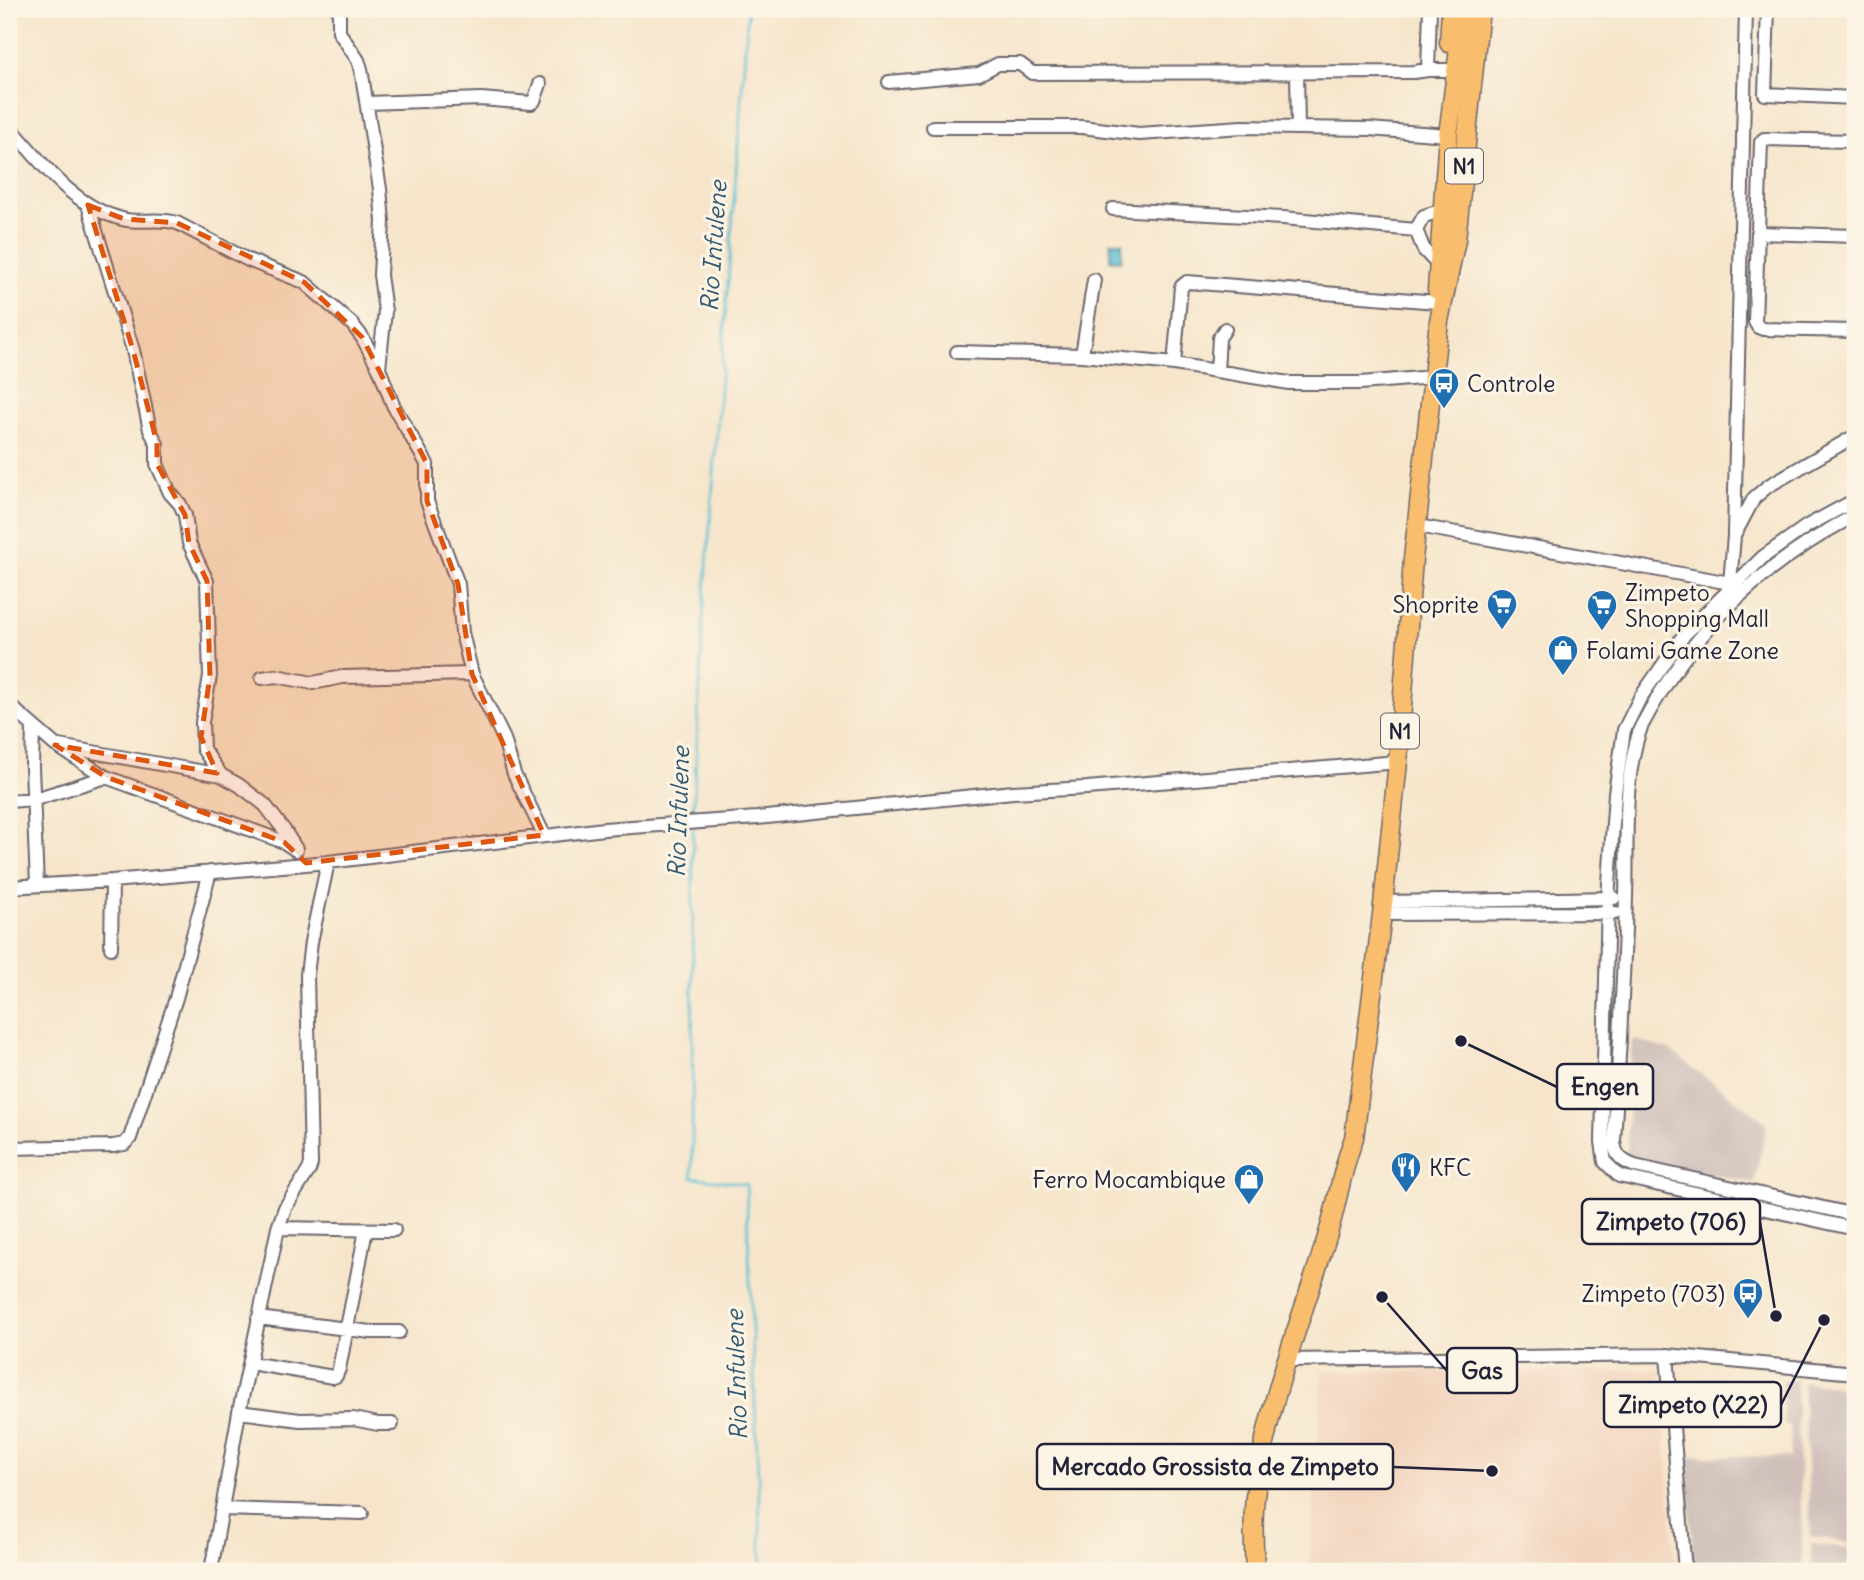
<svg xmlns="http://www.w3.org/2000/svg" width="1864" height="1580" viewBox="0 0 1864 1580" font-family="Delius,sans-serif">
	<rect width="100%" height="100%" fill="#fcf5e5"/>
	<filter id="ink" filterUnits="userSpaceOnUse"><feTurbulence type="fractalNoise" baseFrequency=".0143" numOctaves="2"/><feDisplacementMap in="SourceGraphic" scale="14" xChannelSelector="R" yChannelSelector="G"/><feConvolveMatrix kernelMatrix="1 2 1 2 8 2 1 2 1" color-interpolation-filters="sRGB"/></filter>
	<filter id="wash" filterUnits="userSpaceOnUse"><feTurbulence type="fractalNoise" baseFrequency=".00686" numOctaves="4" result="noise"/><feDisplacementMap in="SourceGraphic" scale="28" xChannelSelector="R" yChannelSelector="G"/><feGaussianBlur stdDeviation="1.57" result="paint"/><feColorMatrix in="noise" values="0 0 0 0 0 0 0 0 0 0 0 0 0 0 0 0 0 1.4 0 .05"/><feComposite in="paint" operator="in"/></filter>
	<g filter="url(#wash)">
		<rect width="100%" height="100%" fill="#f6e5cb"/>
		<path fill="#f2d4be" d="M 1322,1371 L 1660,1371 L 1675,1571 L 1310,1571 Z"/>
		<path fill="#cfc0ba" d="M 1632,1039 L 1669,1050 L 1767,1123 L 1754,1183 L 1632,1156 L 1627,1151 Z
			M 1796,1379 L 1803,1571 L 1694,1571 L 1686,1456 L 1790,1457 L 1791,1427 L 1784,1424 L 1782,1381 Z
			M 1803,1382 L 1855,1389 L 1855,1544 L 1811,1536 Z
			M 1811,1544 L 1848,1548 L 1855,1552 L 1855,1571 L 1811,1571 Z"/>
		<path fill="#54bdd1" stroke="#3b7086" stroke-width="2" d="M 1111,242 L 1122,242 L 1121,261 L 1110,260 Z"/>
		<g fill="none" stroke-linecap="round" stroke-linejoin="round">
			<path stroke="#54bdd1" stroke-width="2.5" d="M 693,819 L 703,621 L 748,9
				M 693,826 L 692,1177 L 746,1184 L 762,1571"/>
		</g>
	</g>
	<g filter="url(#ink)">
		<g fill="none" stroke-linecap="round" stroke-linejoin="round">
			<g stroke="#6c666d" stroke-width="16">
				<path id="minor" d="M 339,9 L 339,32 L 358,60 L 361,69 L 380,189 L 383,221 L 380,275 L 385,311 L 379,368
					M 1768,9 L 1765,94 L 1855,98
					M 1428,70 L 1447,70
					M 1297,72 L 1298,128 L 1369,129 L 1448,135
					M 889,82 L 979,74 L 998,64 L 1020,64 L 1032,73 L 1414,72 L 1428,70 L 1430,9
					M 367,103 L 481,99 L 531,103 L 534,101 L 540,84
					M 9,126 C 41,162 72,206 122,219 C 140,224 159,217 177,223 L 248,260 L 304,282 L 352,324 L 362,337 L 379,368 L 393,405 L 427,464 L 427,501 L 458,584 L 462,633 L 472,674 L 504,739 L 514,774 L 544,835
					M 933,127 L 1082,127 L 1139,134 L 1242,127 L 1298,128
					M 1855,141 L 1764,139 L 1761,142 L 1755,322 L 1758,327 L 1763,329 L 1855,331
					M 88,205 L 133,350 L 150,430 L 157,444 L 157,464 L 170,493 L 180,504 L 185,515 L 189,543 L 207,581 L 210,676 L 202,722 L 203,749 L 221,775 L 239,785 L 265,805 L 284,830 L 296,849
					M 1113,209 L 1283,218 L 1416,230
					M 1760,233 L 1855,236
					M 1438,265 L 1424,250 L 1416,230 L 1424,216 L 1443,210
					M 957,352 L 1082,355 L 1174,364 L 1289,383 L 1361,383 L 1433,377
					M 1082,355 L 1094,280
					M 1174,364 L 1181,287 L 1187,282 L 1437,302
					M 1217,371 L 1219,338 L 1225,329
					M 1855,500 L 1807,526 L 1763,557 L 1734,585 L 1684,635 L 1640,698 L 1624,730 L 1615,793 L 1608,899 L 1602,1142 L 1605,1162 L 1619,1176 L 1855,1229
					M 1855,515 C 1759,567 1692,630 1641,727 C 1622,781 1628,840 1626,896 C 1624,978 1619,1060 1614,1141 C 1615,1156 1622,1161 1635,1166 L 1855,1215
					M 1418,526 L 1730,583
					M 1736,532 L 1754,498 L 1768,486 L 1855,436
					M 1734,585 L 1730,583 L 1734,536 L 1746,9
					M 262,678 L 276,676 L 313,683 L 342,677 L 472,674
					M 9,705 L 55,745 L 106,777 L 284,842 L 296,850
					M 33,727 L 32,768 L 37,885
					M 59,746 L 221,775
					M 9,801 L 35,799 L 106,777
					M 9,887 L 112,881 L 328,862 L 604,829 L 757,818 L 1013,792 L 1087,788 L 1398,762
					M 1384,902 L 1614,898
					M 1382,914 L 1615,913
					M 111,948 L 112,881
					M 9,1148 L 113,1146 L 124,1144 L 130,1138 L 176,998 L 210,872
					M 278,1228 L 394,1230
					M 258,1318 L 371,1332 L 399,1332
					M 1667,1355 L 1685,1571
					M 1287,1360 L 1667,1355 L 1855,1373
					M 250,1363 L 333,1377 L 336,1376 L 339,1369 L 366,1230
					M 239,1412 L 300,1420 L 353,1419 L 378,1424 L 392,1424
					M 222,1509 L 362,1513
					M 211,1571 L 239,1412 L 278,1228 L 285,1208 L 309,1170 L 311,1164 L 307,975 L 311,942 L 328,862"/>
			</g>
			<g stroke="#6c666d" stroke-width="21">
				<path id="highway" d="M 1449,43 L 1451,9
					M 1437,290 L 1448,135 L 1464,9
					M 1255,1571 C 1254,1546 1252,1521 1255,1497 C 1265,1409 1300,1324 1326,1240 C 1337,1207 1341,1171 1354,1138 L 1382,914 L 1398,762 L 1413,559 L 1439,321 L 1456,240 L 1480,9"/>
			</g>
			<use href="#minor" stroke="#fff" stroke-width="12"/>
			<use href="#highway" stroke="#f9be6d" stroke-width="18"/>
		</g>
	</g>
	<path fill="#de560e" fill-opacity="0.2" stroke="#de560e" stroke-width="5" stroke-dasharray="14 9" stroke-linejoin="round" d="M 88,205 L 124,219 L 177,223 L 304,282 L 362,337 L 427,464 L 427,501 L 458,584 L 472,674 L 544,835 L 306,863 L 284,842 L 106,777 L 55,745 L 217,773 L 201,737 L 210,676 L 207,581 L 189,543 L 185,515 L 157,464 L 157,443 L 133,350 Z"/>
	<defs>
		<g id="bus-pin" transform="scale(1.575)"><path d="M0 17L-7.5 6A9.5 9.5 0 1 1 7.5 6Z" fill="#1f6fb2" stroke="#fcf5e5"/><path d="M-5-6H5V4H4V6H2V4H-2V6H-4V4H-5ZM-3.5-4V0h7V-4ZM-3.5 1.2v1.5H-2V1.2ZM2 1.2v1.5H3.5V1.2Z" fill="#fff"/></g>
		<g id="supermarket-pin" transform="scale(1.575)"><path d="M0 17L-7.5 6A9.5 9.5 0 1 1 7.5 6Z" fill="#1f6fb2" stroke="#fcf5e5"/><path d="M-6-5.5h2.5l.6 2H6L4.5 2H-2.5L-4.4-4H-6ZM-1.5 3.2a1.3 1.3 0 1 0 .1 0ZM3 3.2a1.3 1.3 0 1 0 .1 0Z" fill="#fff"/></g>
		<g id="shop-pin" transform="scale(1.575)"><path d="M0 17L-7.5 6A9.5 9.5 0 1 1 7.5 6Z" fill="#1f6fb2" stroke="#fcf5e5"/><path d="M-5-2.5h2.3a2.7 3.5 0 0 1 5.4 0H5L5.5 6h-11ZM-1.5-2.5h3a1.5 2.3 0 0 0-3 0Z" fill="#fff"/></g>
		<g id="restaurant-pin" transform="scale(1.575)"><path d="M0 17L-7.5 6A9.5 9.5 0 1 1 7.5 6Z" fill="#1f6fb2" stroke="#fcf5e5"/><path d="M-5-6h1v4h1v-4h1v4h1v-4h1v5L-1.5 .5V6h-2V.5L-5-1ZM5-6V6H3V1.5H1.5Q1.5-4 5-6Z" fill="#fff"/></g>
	</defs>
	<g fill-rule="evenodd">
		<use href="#bus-pin" x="1444" y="383"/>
		<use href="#supermarket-pin" x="1502" y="604"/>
		<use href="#supermarket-pin" x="1602" y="605"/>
		<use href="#shop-pin" x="1563" y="650"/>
		<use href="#restaurant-pin" x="1406" y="1167"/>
		<use href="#shop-pin" x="1249" y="1179"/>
		<use href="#bus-pin" x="1748" y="1293"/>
	</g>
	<g text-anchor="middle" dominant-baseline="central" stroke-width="6" stroke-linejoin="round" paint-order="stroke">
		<g fill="#fcf5e5" stroke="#63616e" stroke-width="2">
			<rect x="1445" y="148.5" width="38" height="35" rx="5"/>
			<rect x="1381" y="713.5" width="38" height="35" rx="5"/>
		</g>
		<g font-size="21" font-weight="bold" fill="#22223b">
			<text x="1464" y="166">N1</text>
			<text x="1400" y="731">N1</text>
		</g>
		<g font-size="23" fill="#22223b" stroke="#fcf5e5" text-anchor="start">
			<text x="1467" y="383">Controle</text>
			<text x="1625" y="592">Zimpeto<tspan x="1625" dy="26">Shopping Mall</tspan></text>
			<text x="1479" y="604" text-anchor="end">Shoprite</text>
			<text x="1586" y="650">Folami Game Zone</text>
			<text x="1429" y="1167">KFC</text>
			<text x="1226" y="1179" text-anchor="end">Ferro Mocambique</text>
			<text x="1725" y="1293" text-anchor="end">Zimpeto (703)</text>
		</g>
		<g font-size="24" font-style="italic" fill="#345870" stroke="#fcf5e5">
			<text transform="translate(713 246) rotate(-86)">Rio Infulene</text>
			<text transform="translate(678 812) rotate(-88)">Rio Infulene</text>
			<text transform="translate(736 1375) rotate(-92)">Rio Infulene</text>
		</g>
	</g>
	<path fill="none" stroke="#22223b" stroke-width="2.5" d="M1461 1041L1557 1087M1776 1316L1760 1222M1382 1297L1447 1371M1824 1320L1781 1405M1492 1471L1393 1467"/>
	<g fill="#22223b" stroke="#fcf5e5" stroke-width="2.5">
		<circle cx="1461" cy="1041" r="7"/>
		<circle cx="1776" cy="1316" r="7"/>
		<circle cx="1382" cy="1297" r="7"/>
		<circle cx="1824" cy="1320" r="7"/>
		<circle cx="1492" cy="1471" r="7"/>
	</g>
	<g fill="#fcf5e5" stroke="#22223b" stroke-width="2.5">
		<rect x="1557" y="1064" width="96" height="45" rx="7"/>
		<rect x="1582" y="1199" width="178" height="45" rx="7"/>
		<rect x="1447" y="1348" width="70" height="45" rx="7"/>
		<rect x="1604" y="1382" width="177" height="45" rx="7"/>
		<rect x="1037" y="1444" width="356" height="45" rx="7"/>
	</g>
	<g font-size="24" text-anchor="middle" font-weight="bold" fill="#22223b">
		<text x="1605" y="1095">Engen</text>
		<text x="1671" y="1230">Zimpeto (706)</text>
		<text x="1482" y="1379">Gas</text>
		<text x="1693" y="1413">Zimpeto (X22)</text>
		<text x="1215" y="1475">Mercado Grossista de Zimpeto</text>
	</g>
	<rect width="1864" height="1580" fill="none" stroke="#fcf5e5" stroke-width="35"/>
</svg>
